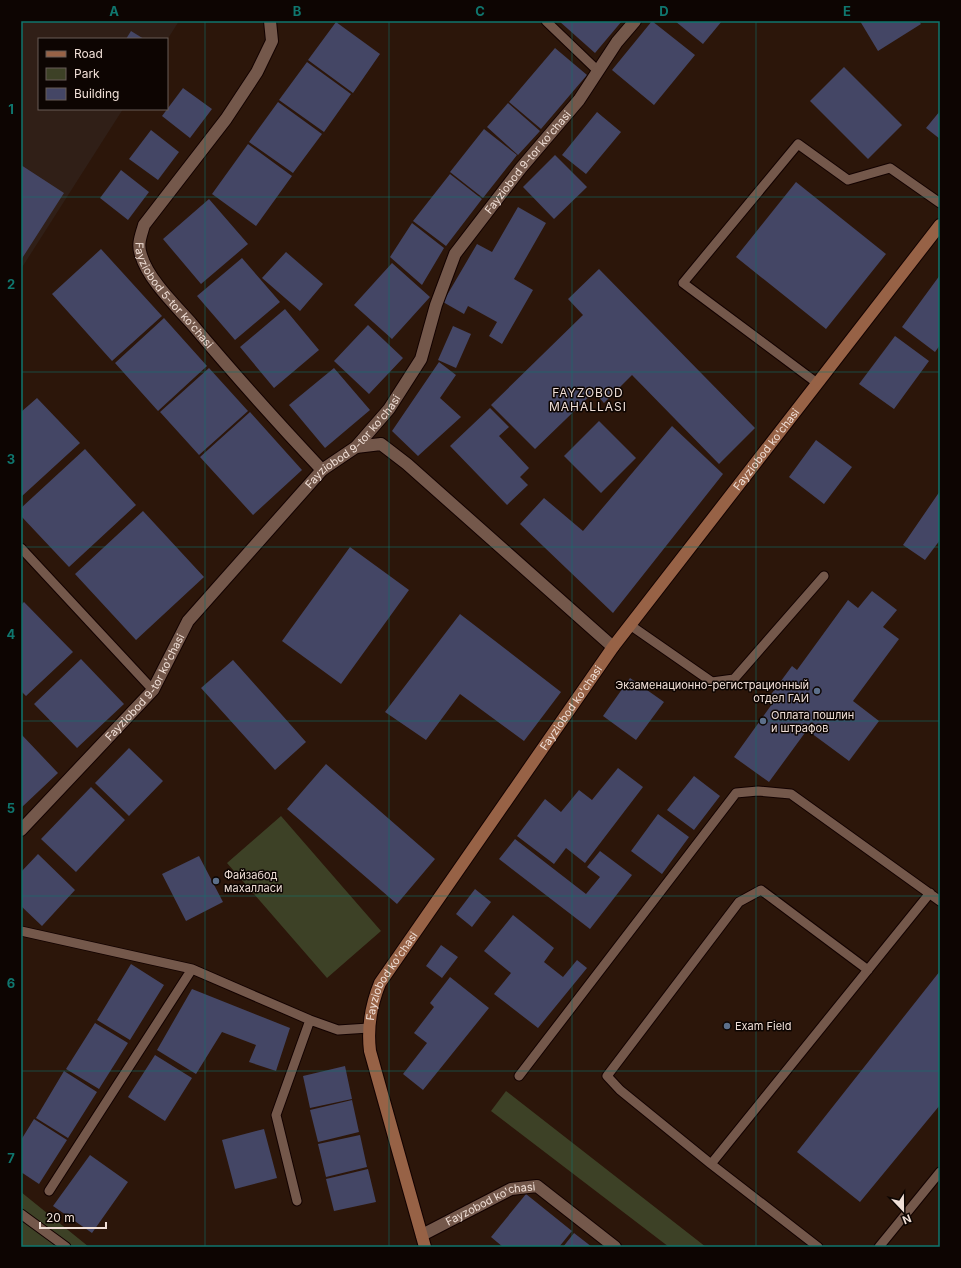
<svg xmlns="http://www.w3.org/2000/svg" width="961" height="1268" viewBox="0 0 961 1268" font-family="Inter,sans-serif">
	<rect width="100%" height="100%" fill="#2c160a"/>
	<path fill="#301f17" d="M 21,21 L 179,21 L 167,40 L 39,39 L 39,109 L 123,109 L 21,269 Z"/>
	<path fill="#3d4126" d="M 281,816 L 381,931 L 327,978 L 227,863 Z
		M 506,1091 L 706,1247 L 669,1247 L 491,1111 Z
		M 21,1192 L 89,1247 L 21,1247 Z"/>
	<path fill="#444665" d="M 559,21 L 622,21 L 595,53 Z
		M 652,21 L 695,55 L 654,105 L 612,70 Z
		M 675,21 L 722,21 L 703,44 Z
		M 860,21 L 919,21 L 921,24 L 878,51 Z
		M 336,22 L 380,54 L 353,93 L 308,60 Z
		M 131,31 L 144,39 L 126,39 Z
		M 555,48 L 587,75 L 541,129 L 509,102 Z
		M 307,62 L 351,94 L 324,132 L 279,100 Z
		M 844,67 L 902,125 L 868,159 L 810,101 Z
		M 183,88 L 212,109 L 190,138 L 162,116 Z
		M 278,102 L 322,134 L 293,173 L 249,142 Z
		M 508,103 L 540,131 L 518,155 L 487,127 Z
		M 940,111 L 940,139 L 926,128 Z
		M 597,112 L 621,132 L 586,174 L 562,155 Z
		M 484,129 L 517,155 L 483,198 L 450,172 Z
		M 151,130 L 179,152 L 158,180 L 129,159 Z
		M 248,144 L 292,176 L 256,226 L 212,194 Z
		M 555,155 L 587,187 L 554,219 L 523,187 Z
		M 21,165 L 64,193 L 21,260 Z
		M 121,170 L 149,192 L 128,220 L 100,198 Z
		M 450,174 L 482,199 L 446,246 L 413,221 Z
		M 796,182 L 886,254 L 826,329 L 736,257 Z
		M 209,199 L 248,244 L 201,284 L 163,239 Z
		M 518,207 L 546,223 L 514,279 L 533,290 L 502,344 L 489,336 L 497,322 L 468,306 L 464,314 L 443,302 L 477,244 L 492,252 Z
		M 412,223 L 444,248 L 422,285 L 390,257 Z
		M 101,249 L 162,316 L 112,361 L 52,294 Z
		M 286,252 L 323,284 L 300,311 L 262,278 Z
		M 242,258 L 280,302 L 235,340 L 197,296 Z
		M 392,263 L 430,297 L 392,339 L 354,305 Z
		M 599,269 L 755,428 L 719,464 L 632,375 L 604,403 L 594,392 L 535,449 L 491,405 L 583,315 L 568,299 Z
		M 940,275 L 940,345 L 935,352 L 902,327 Z
		M 285,309 L 319,350 L 274,388 L 240,347 Z
		M 164,318 L 207,366 L 158,411 L 115,363 Z
		M 368,325 L 403,358 L 369,394 L 334,361 Z
		M 453,326 L 471,334 L 456,368 L 438,360 Z
		M 895,336 L 929,361 L 894,409 L 859,384 Z
		M 439,362 L 456,375 L 440,398 L 461,417 L 418,456 L 392,431 Z
		M 209,368 L 248,411 L 199,455 L 160,412 Z
		M 334,368 L 370,410 L 325,448 L 289,405 Z
		M 37,398 L 80,443 L 21,497 L 21,412 Z
		M 490,408 L 509,427 L 499,436 L 529,468 L 520,477 L 528,485 L 507,505 L 450,446 Z
		M 250,412 L 302,470 L 253,515 L 200,457 Z
		M 599,421 L 636,458 L 601,493 L 564,456 Z
		M 672,426 L 723,474 L 613,613 L 520,524 L 544,498 L 583,531 Z
		M 816,440 L 852,467 L 824,504 L 789,477 Z
		M 85,449 L 136,505 L 69,567 L 21,516 L 21,508 Z
		M 940,491 L 940,540 L 925,560 L 903,545 Z
		M 143,511 L 204,577 L 136,640 L 75,574 Z
		M 350,547 L 409,590 L 341,684 L 282,641 Z
		M 872,591 L 897,610 L 883,627 L 899,639 L 853,701 L 879,721 L 849,761 L 807,730 L 769,782 L 734,757 L 772,704 L 767,700 L 792,666 L 797,670 L 848,600 L 858,608 Z
		M 24,602 L 73,652 L 26,696 L 21,691 L 21,605 Z
		M 460,614 L 561,692 L 524,741 L 460,694 L 426,740 L 385,712 Z
		M 81,659 L 124,704 L 77,748 L 34,704 Z
		M 233,660 L 306,742 L 275,770 L 201,688 Z
		M 630,678 L 664,702 L 636,740 L 603,716 Z
		M 21,734 L 58,773 L 21,808 Z
		M 129,748 L 163,781 L 129,816 L 95,783 Z
		M 326,764 L 435,859 L 397,904 L 287,809 Z
		M 618,768 L 643,787 L 585,863 L 566,848 L 554,864 L 517,836 L 545,799 L 561,812 L 579,790 L 592,800 Z
		M 694,776 L 720,796 L 694,830 L 667,810 Z
		M 91,787 L 125,820 L 76,872 L 41,839 Z
		M 658,814 L 689,837 L 662,874 L 631,851 Z
		M 515,839 L 586,894 L 600,877 L 587,867 L 600,851 L 632,875 L 590,929 L 499,859 Z
		M 38,854 L 75,890 L 42,926 L 21,906 L 21,872 Z
		M 199,856 L 223,902 L 186,921 L 162,874 Z
		M 475,889 L 491,902 L 472,927 L 456,914 Z
		M 513,915 L 554,948 L 544,962 L 563,977 L 577,960 L 587,968 L 538,1028 L 494,994 L 511,973 L 484,951 Z
		M 441,945 L 458,957 L 442,978 L 426,966 Z
		M 131,964 L 164,985 L 130,1040 L 97,1020 Z
		M 940,971 L 940,1105 L 860,1202 L 797,1152 Z
		M 450,977 L 489,1008 L 423,1090 L 403,1074 L 427,1043 L 414,1033 L 434,1007 L 430,1003 Z
		M 192,989 L 290,1028 L 276,1071 L 249,1062 L 256,1045 L 222,1032 L 196,1074 L 157,1050 Z
		M 95,1023 L 128,1043 L 99,1089 L 66,1069 Z
		M 155,1055 L 192,1078 L 165,1121 L 128,1097 Z
		M 345,1066 L 352,1099 L 310,1108 L 303,1076 Z
		M 64,1071 L 97,1092 L 68,1138 L 36,1118 Z
		M 352,1100 L 359,1132 L 318,1142 L 310,1110 Z
		M 34,1119 L 67,1140 L 39,1184 L 21,1172 L 21,1140 Z
		M 264,1129 L 277,1178 L 235,1189 L 222,1140 Z
		M 360,1135 L 367,1167 L 326,1177 L 318,1144 Z
		M 90,1155 L 128,1182 L 92,1233 L 53,1206 Z
		M 368,1169 L 376,1202 L 334,1211 L 326,1179 Z
		M 526,1194 L 572,1231 L 559,1247 L 503,1247 L 491,1237 Z
		M 574,1233 L 592,1247 L 563,1247 Z"/>
	<g fill="none" stroke-linecap="round" stroke-linejoin="round">
		<g stroke="#130200" stroke-width="11">
			<path id="lane" d="M 546,21 L 598,71
				M 817,383 L 683,283 L 798,144 L 848,180 L 890,168 L 940,203
				M 21,548 L 153,690
				M 630,625 L 712,682 L 734,679 L 824,576
				M 21,931 L 192,969 L 310,1020 L 338,1030 L 369,1028
				M 519,1076 L 736,793 L 758,791 L 791,794 L 940,901
				M 711,1164 L 930,893
				M 49,1191 L 192,969
				M 297,1201 L 276,1115 L 310,1020
				M 21,1214 L 66,1247
				M 818,1247 L 711,1164 L 620,1090 L 607,1076 L 739,902 L 761,890 L 868,970
				M 879,1247 L 940,1172"/>
		</g>
		<g stroke="#130200" stroke-width="14">
			<g id="street">
				<path id="s1" d="M 270,21 L 272,41 L 257,72 L 226,119 L 144,225 C 141,236 137,244 141,255 C 148,279 174,304 191,323 C 233,373 277,422 322,470"/>
				<path d="M 356,447 L 381,444 L 407,464 L 613,647"/>
				<path id="s2" d="M 21,830 L 153,690 L 188,621 L 322,470 L 356,447 L 389,409 L 421,359 L 436,305 L 455,254 L 521,168 L 579,100 L 617,42 L 635,21"/>
				<path id="s3" d="M 422,1235 L 511,1189 L 537,1186 L 615,1247"/>
			</g>
		</g>
		<g stroke="#130200" stroke-width="14">
			<g id="secondary">
				<path id="s4" d="M 425,1247 L 370,1051 C 367,1026 371,1005 380,983 L 613,647 L 940,225"/>
			</g>
		</g>
		<use href="#lane" stroke="#74584b" stroke-width="9"/>
		<use href="#street" stroke="#74584b" stroke-width="12"/>
		<use href="#secondary" stroke="#976246" stroke-width="12"/>
	</g>
	<path fill="none" stroke="#0f766e" stroke-width="1" stroke-opacity="0.55" d="M 205,21 L 205,1247M 389,21 L 389,1247M 572,21 L 572,1247M 756,21 L 756,1247M 21,197 L 940,197M 21,372 L 940,372M 21,547 L 940,547M 21,721 L 940,721M 21,896 L 940,896M 21,1071 L 940,1071"/>
	<g fill="#5c6f8a" stroke="#0d0502" stroke-width="1.5">
		<circle cx="817" cy="691" r="4"/>
		<circle cx="763" cy="721" r="4"/>
		<circle cx="216" cy="881" r="4"/>
		<circle cx="727" cy="1026" r="4"/>
	</g>
	<g text-anchor="middle" dominant-baseline="central" stroke-width="3" stroke-linejoin="round" paint-order="stroke">
		<g font-size="11" fill="#f0dfd7" stroke="#0d0502">
			<text stroke="none"><textPath href="#s2" startOffset="850">Fayziobod 9-tor ko'chasi</textPath></text>
			<text stroke="none"><textPath href="#s1" startOffset="327">Fayziobod 5-tor ko'chasi</textPath></text>
			<text stroke="none"><textPath href="#s2" startOffset="514">Fayziobod 9-tor ko'chasi</textPath></text>
			<text stroke="none"><textPath href="#s4" startOffset="932">Fayziobod ko'chasi</textPath></text>
			<text stroke="none"><textPath href="#s2" startOffset="190">Fayziobod 9-tor ko'chasi</textPath></text>
			<text stroke="none"><textPath href="#s4" startOffset="608">Fayziobod ko'chasi</textPath></text>
			<text stroke="none"><textPath href="#s4" startOffset="284">Fayziobod ko'chasi</textPath></text>
			<text stroke="none"><textPath href="#s3" startOffset="76">Fayzobod ko'chasi</textPath></text>
		</g>
		<g font-size="11" fill="#f0dfd7" stroke="#0d0502" text-anchor="start">
			<text x="809" y="685" text-anchor="end">Экзаменационно-регистрационный<tspan x="809" dy="13">отдел ГАИ</tspan></text>
			<text x="771" y="715">Оплата пошлин<tspan x="771" dy="13">и штрафов</tspan></text>
			<text x="224" y="875">Файзабод<tspan x="224" dy="13">махалласи</tspan></text>
			<text x="735" y="1026">Exam Field</text>
		</g>
		<g font-size="12" letter-spacing="1" fill="#f0dfd7" stroke="#0d0502">
			<text x="588" y="392">FAYZOBOD<tspan x="588" dy="14">MAHALLASI</tspan></text>
		</g>
	</g>
	<rect width="961" height="1268" fill="none" stroke="#0d0502" stroke-width="44"/>
	<rect x="38" y="38" width="130" height="72" fill="#0d0502" stroke="#685c57"/>
	<rect x="46" y="51" width="20" height="6" fill="#976246" stroke="#685c57"/>
	<text x="74" y="58" font-size="12" fill="#f0dfd7">Road</text>
	<rect x="46" y="68" width="20" height="12" fill="#3d4126" stroke="#685c57"/>
	<text x="74" y="78" font-size="12" fill="#f0dfd7">Park</text>
	<rect x="46" y="88" width="20" height="12" fill="#444665" stroke="#685c57"/>
	<text x="74" y="98" font-size="12" fill="#f0dfd7">Building</text>
	<g transform="translate(903 1210) rotate(158)" stroke="#0d0502" stroke-width="3" paint-order="stroke">
	<path d="M0-3L7 15L0 10L-7 15Z" fill="#f0dfd7"/>
	<text y="-6" font-size="11" font-weight="bold" text-anchor="middle" fill="#f0dfd7">N</text>
	</g>
	<path d="M40 1222v6h66v-6" fill="none" stroke="#f0dfd7" stroke-width="2"/>
	<text x="46" y="1222" font-size="12" fill="#f0dfd7" stroke="#0d0502" stroke-width="3" paint-order="stroke">20 m</text>
	<rect x="22" y="22" width="917" height="1224" fill="none" stroke="#0f766e" stroke-width="1.5"/>
	<g font-size="13" text-anchor="middle" font-weight="bold" fill="#0f766e">
		<text x="114" y="16">A</text>
		<text x="297" y="16">B</text>
		<text x="480" y="16">C</text>
		<text x="664" y="16">D</text>
		<text x="847" y="16">E</text>
		<text x="11" y="114">1</text>
		<text x="11" y="289">2</text>
		<text x="11" y="464">3</text>
		<text x="11" y="639">4</text>
		<text x="11" y="813">5</text>
		<text x="11" y="988">6</text>
		<text x="11" y="1163">7</text>
	</g>
</svg>
